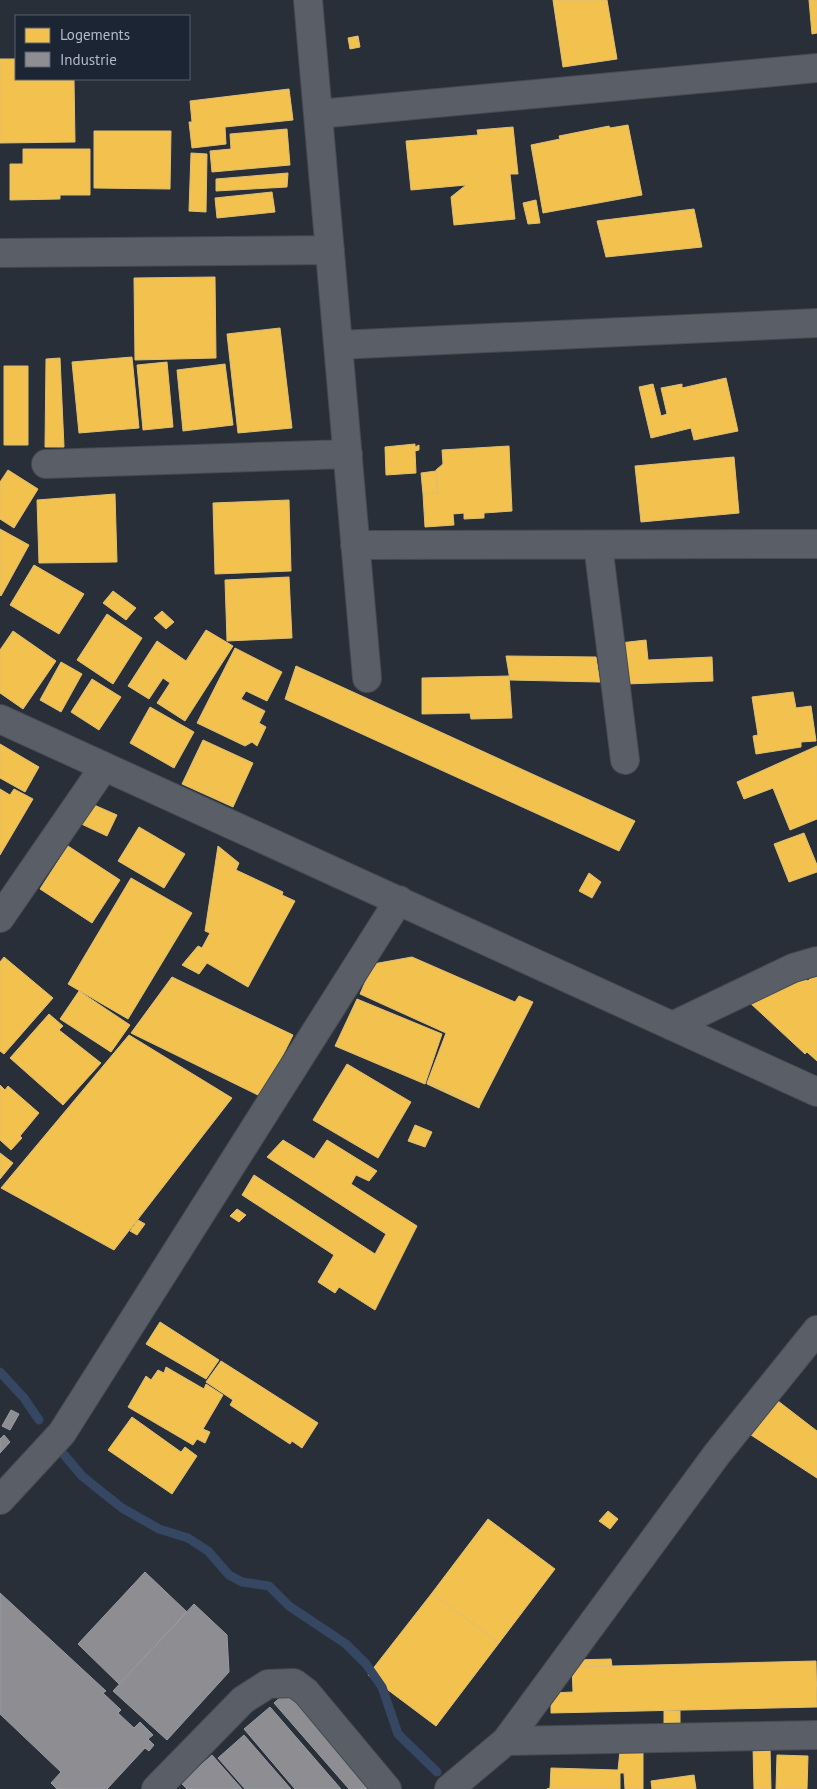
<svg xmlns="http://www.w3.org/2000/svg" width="817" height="1789" viewBox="0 0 817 1789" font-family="'PT Sans',sans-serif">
	<rect width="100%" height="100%" fill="#292f39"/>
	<path fill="#f2c14e" stroke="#dfbf73" d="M 553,0 L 607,0 L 617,59 L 563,67 Z
		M 809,0 L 817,0 L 817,33 L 812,34 Z
		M 358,36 L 360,47 L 350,49 L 348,38 Z
		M 0,59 L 16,59 L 16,79 L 74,79 L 75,142 L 0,143 Z
		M 289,89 L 293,120 L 225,127 L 226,144 L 192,148 L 189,122 L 192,122 L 190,101 Z
		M 628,125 L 642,195 L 543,213 L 531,145 L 560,139 L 559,136 L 609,126 L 610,128 Z
		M 513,127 L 518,174 L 510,174 L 515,219 L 454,225 L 451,197 L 466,185 L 411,190 L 406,141 L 478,135 L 477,130 Z
		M 287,129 L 290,165 L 212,172 L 210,151 L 231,149 L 230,134 Z
		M 94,131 L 171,131 L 170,189 L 94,188 Z
		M 23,149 L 90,149 L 90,195 L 60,195 L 60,199 L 10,200 L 10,164 L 23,164 Z
		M 191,153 L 207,154 L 206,212 L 189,211 Z
		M 288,173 L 287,187 L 216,191 L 216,179 Z
		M 272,192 L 275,212 L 217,218 L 215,198 Z
		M 536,200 L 540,223 L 528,224 L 523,203 Z
		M 694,209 L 702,247 L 606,257 L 597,221 Z
		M 215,277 L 216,358 L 135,360 L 134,278 Z
		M 280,328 L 292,428 L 238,433 L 227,334 Z
		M 132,357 L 139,428 L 79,433 L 72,362 Z
		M 60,358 L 64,447 L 45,447 L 46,359 Z
		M 167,362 L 173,427 L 143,430 L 137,365 Z
		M 225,364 L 233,425 L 183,431 L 177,370 Z
		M 4,366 L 28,366 L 28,445 L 4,445 Z
		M 726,378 L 738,431 L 694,440 L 691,428 L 651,438 L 639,387 L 653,384 L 661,416 L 667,414 L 661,388 L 682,384 L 682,388 Z
		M 415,444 L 415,447 L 419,445 L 419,450 L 415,451 L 416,473 L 386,475 L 385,447 Z
		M 509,446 L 512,511 L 484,513 L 484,518 L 464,519 L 464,513 L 453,514 L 454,525 L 425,527 L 423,494 L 438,493 L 436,470 L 443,464 L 442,450 Z
		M 734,457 L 739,513 L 641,522 L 635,466 Z
		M 8,470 L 38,489 L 14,528 L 0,519 L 0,482 Z
		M 436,471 L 438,493 L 423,494 L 421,473 Z
		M 115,494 L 117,562 L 39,563 L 37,500 Z
		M 289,500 L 291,571 L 215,574 L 213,503 Z
		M 0,529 L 29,545 L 1,596 L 0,595 Z
		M 34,565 L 84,594 L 59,634 L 10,605 Z
		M 289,577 L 292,638 L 227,641 L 225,580 Z
		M 113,591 L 136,608 L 126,620 L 103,603 Z
		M 162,611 L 174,622 L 166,629 L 154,618 Z
		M 107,614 L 142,638 L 113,684 L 77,660 Z
		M 206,630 L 233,646 L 185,721 L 157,703 L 170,683 L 163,678 L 149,699 L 128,686 L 157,641 L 186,661 Z
		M 13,631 L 56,661 L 23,709 L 0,693 L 0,650 Z
		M 646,640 L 648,660 L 712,657 L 713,681 L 625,684 L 620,643 Z
		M 235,648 L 282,672 L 267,701 L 246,691 L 241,699 L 265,711 L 259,723 L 266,727 L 257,746 L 252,742 L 245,746 L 197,723 Z
		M 506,656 L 596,657 L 600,682 L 510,680 Z
		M 61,662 L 82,674 L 61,712 L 40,700 Z
		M 296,666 L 635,821 L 619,851 L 285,699 Z
		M 509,676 L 512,718 L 471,719 L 470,713 L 422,714 L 422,678 Z
		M 92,679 L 121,697 L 99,730 L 71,712 Z
		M 793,692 L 796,708 L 811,706 L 816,741 L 801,742 L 801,747 L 756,754 L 753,736 L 758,735 L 752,697 Z
		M 150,707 L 194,732 L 174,768 L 130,743 Z
		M 203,740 L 253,763 L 233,807 L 182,784 Z
		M 0,744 L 39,767 L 25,792 L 0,778 Z
		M 817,746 L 817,819 L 790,830 L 773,788 L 744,799 L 737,782 Z
		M 0,789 L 10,795 L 14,789 L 33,799 L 0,855 Z
		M 85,801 L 117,815 L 107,836 L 75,821 Z
		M 139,827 L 185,854 L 164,888 L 118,861 Z
		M 804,833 L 817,865 L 817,872 L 789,882 L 774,844 Z
		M 68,846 L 120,880 L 92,923 L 40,889 Z
		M 218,846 L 239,863 L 236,870 L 283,892 L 282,895 L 295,901 L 248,987 L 207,963 L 199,974 L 182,965 L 198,946 L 202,948 L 210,933 L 205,931 Z
		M 589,873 L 601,882 L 592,898 L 579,891 Z
		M 131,878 L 192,913 L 128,1019 L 68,984 Z
		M 4,957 L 53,998 L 4,1054 L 0,1051 L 0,962 Z
		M 412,957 L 515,1002 L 519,996 L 533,1002 L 480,1105 L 427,1083 L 446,1033 L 360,994 L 373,964 Z
		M 794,971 L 808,981 L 817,971 L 817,1061 L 807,1052 L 805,1054 L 749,1002 Z
		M 172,977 L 293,1035 L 262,1097 L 131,1033 Z
		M 79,991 L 130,1025 L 111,1052 L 60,1019 Z
		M 357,999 L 442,1034 L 425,1084 L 335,1046 Z
		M 49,1014 L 63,1026 L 59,1030 L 101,1063 L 63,1105 L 10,1058 Z
		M 129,1035 L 232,1098 L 114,1250 L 1,1188 Z
		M 347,1064 L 411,1102 L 378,1158 L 313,1120 Z
		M 427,1083 L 480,1105 L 479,1108 L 427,1084 Z
		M 0,1085 L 5,1090 L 8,1086 L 39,1113 L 20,1136 L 22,1138 L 11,1150 L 0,1140 Z
		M 415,1125 L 432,1132 L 425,1147 L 408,1141 Z
		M 283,1140 L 314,1159 L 327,1140 L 377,1171 L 369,1181 L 356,1175 L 351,1184 L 417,1226 L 375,1310 L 339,1287 L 335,1293 L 318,1282 L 334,1255 L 242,1195 L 254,1175 L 375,1254 L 386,1234 L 267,1157 Z
		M 0,1153 L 13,1163 L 0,1179 Z
		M 237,1209 L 246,1215 L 239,1222 L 230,1216 Z
		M 138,1220 L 145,1224 L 137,1235 L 130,1231 Z
		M 160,1322 L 219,1360 L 206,1379 L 146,1344 Z
		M 221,1361 L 318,1423 L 302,1448 L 292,1441 L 290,1444 L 230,1405 L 233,1400 L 206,1382 Z
		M 166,1367 L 204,1389 L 206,1384 L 223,1395 L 203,1429 L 210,1432 L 205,1443 L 197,1439 L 193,1445 L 128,1407 L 146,1376 L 151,1380 L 158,1370 L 164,1373 Z
		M 778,1401 L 817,1431 L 817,1478 L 751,1435 Z
		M 132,1417 L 181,1452 L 185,1447 L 197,1456 L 172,1494 L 108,1450 Z
		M 608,1511 L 618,1519 L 610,1529 L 599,1521 Z
		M 488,1519 L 555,1569 L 499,1643 L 432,1593 Z
		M 432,1593 L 499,1643 L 436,1726 L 368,1675 Z
		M 611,1659 L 612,1666 L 575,1667 L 575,1660 Z
		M 816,1661 L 817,1707 L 551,1713 L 551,1693 L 573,1692 L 572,1667 Z
		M 664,1711 L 680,1711 L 680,1723 L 664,1723 Z
		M 753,1747 L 770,1747 L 771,1789 L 754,1789 Z
		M 620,1751 L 643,1751 L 643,1789 L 625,1789 L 624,1773 L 620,1773 L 620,1789 L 547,1789 L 550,1788 L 551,1768 L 618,1770 Z
		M 777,1755 L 808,1756 L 807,1789 L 776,1789 Z
		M 694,1775 L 696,1789 L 652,1789 L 651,1781 Z"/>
	<path fill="#8d8d92" stroke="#989ba3" d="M 11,1410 L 19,1414 L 10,1430 L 2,1426 Z
		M 4,1435 L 10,1442 L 0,1453 L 0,1439 Z
		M 145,1572 L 187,1612 L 119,1684 L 78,1644 Z
		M 0,1593 L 106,1691 L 103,1693 L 121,1710 L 118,1713 L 134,1728 L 140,1722 L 153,1735 L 148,1739 L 154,1745 L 149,1751 L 145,1748 L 107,1789 L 57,1789 L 51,1783 L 61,1772 L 0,1714 Z
		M 194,1604 L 227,1635 L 229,1672 L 167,1740 L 113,1691 Z
		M 291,1688 L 378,1789 L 349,1789 L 274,1703 Z
		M 270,1707 L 341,1789 L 295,1789 L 244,1729 Z
		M 244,1735 L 291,1789 L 245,1789 L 218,1758 Z
		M 212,1755 L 242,1789 L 187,1789 L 181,1783 Z"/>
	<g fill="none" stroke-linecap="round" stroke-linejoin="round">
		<path stroke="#354763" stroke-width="9" d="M 0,1372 L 24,1398 L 39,1420
			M 55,1444 L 82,1476 L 122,1508 L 159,1529 L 188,1538 L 208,1551 L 229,1575 L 242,1582 L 269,1586 L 289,1606 L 346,1644 L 366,1664 L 382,1687 L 398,1734 L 437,1772"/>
		<g stroke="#464a51" stroke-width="30">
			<path id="minor" d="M 308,0 L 367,678
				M 318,114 L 817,68
				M 0,253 L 330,250
				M 338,345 L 817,323
				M 46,464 L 348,454
				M 355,545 L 817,544
				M 598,545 L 625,760
				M 0,719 L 817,1092
				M 0,918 L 104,767
				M 672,1026 L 793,968 L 817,961
				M 0,1500 L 62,1433 L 399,900
				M 506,1741 L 817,1735
				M 156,1789 L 243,1700 L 268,1684 L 294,1683 L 306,1692 L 387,1789
				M 449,1789 L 506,1741 L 717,1454 L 817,1330"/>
		</g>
		<use href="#minor" stroke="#5a5e66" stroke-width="28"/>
	</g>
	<rect x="15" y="15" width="175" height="65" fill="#1c2534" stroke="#586170"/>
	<rect x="25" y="28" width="25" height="15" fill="#f2c14e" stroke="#586170"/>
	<text x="60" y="40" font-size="15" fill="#b3bbca">Logements</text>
	<rect x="25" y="52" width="25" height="15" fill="#8d8d92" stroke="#586170"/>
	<text x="60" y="65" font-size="15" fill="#b3bbca">Industrie</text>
</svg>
